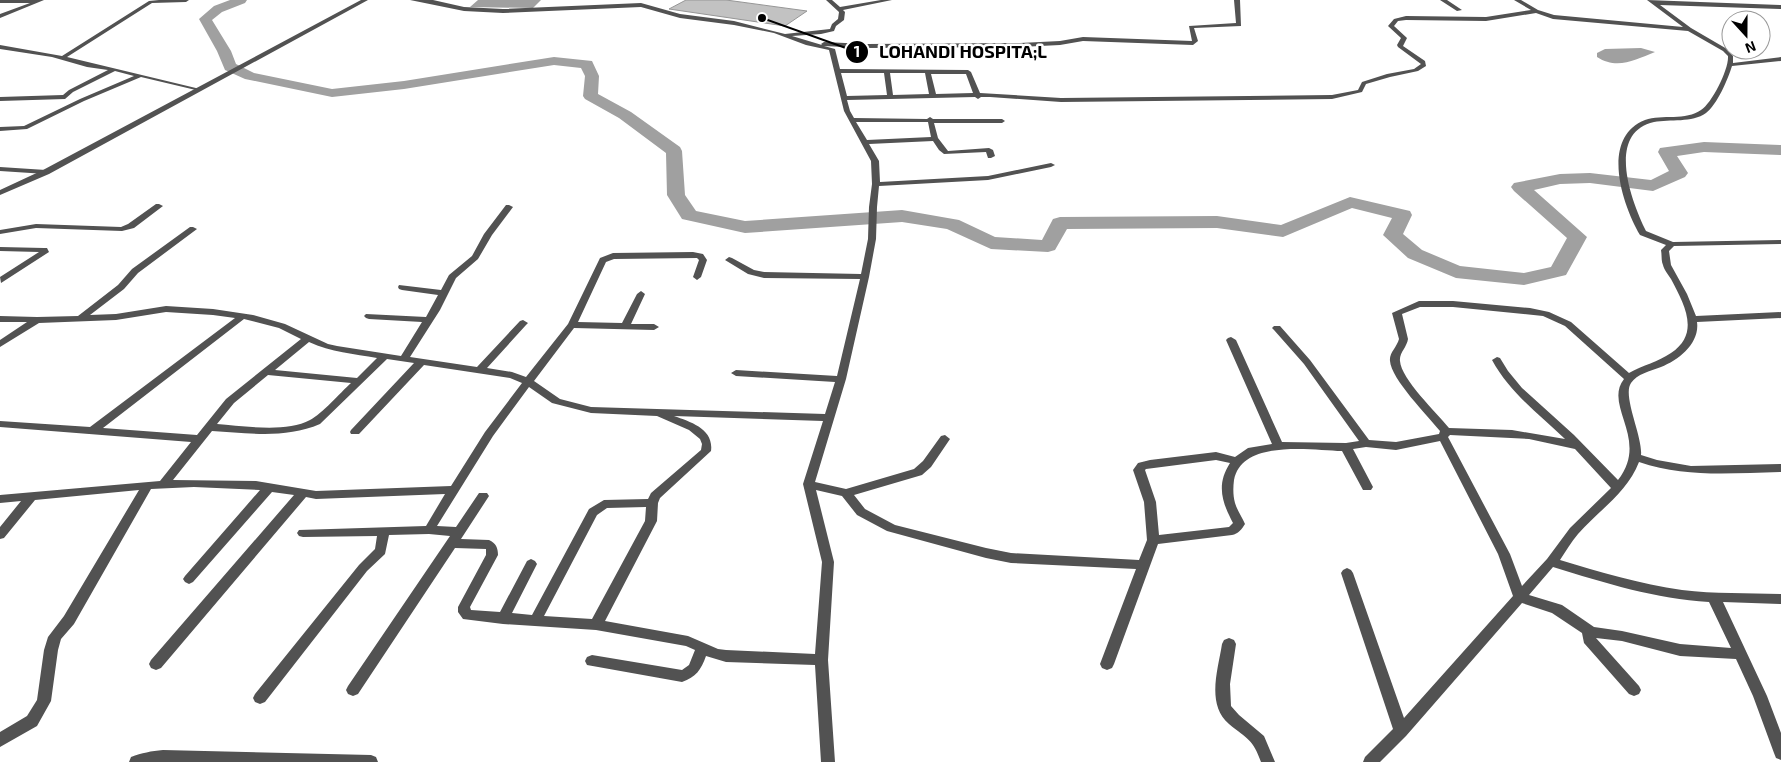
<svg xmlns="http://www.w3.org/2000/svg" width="1781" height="762" viewBox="0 0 1781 762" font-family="'Exo 2',sans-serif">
	<rect width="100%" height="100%" fill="#fff"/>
	<path fill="#a0a0a0" d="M 478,0 L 541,0 L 533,8 L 470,7 Z
		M 1641,48 L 1655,52 C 1635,60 1617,70 1597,57 L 1597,53 L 1605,49 Z"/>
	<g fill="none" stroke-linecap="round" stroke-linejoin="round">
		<path fill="#a0a0a0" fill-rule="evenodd" d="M 230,0 L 247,0 L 245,3 L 222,12 L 212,20 L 231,51 L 236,64 L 254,73 L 332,89 L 404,81 L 554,57 L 592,61 L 599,76 L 598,94 L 631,112 L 680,147 L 682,151 L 685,195 L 696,211 L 745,221 L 902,210 L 959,220 L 995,237 L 1042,240 L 1053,219 L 1060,217 L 1217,216 L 1281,225 L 1350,197 L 1410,211 L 1412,215 L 1403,234 L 1422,250 L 1460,266 L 1524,273 L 1551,267 L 1567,238 L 1514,191 L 1511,187 L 1514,183 L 1560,174 L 1590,173 L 1651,180 L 1669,171 L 1658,152 L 1660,148 L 1704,142 L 1781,145 L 1781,155 L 1704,152 L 1677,156 L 1688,173 L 1685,177 L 1653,191 L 1590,183 L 1560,184 L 1534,190 L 1587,237 L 1566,275 L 1524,285 L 1456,278 L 1408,258 L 1383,235 L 1392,218 L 1352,208 L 1283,237 L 1217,228 L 1067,229 L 1055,250 L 1048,252 L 991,249 L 947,229 L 902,222 L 745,233 L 682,219 L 667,195 L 666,153 L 619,118 L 585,99 L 583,96 L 585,76 L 581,68 L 554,65 L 404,89 L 332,97 L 245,79 L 225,70 L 217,51 L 199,19 L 214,6 Z"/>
	</g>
	<path fill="#c2c2c2" stroke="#969696" d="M 686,0 L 726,0 L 807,11 L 785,26 L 669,9 Z"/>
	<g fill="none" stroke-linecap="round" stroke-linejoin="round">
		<path fill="#525252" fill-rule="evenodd" d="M 0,0 L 44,0 L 0,18 L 0,14 L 30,3 L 0,3 Z
			M 159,0 L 189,0 L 186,2 L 152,3 L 67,57 L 200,89 L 200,91 L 141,77 L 84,101 L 27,129 L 0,131 L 0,127 L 24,126 L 80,99 L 134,76 L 115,71 L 73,92 L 65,99 L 0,101 L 0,97 L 63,95 L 69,90 L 108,70 L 87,67 L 52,57 L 0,49 L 0,45 L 62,56 L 149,1 Z
			M 410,0 L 433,0 L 464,7 L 503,9 L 641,3 L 680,14 L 734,21 L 785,34 L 830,29 L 832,24 L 838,19 L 839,12 L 826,0 L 832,0 L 840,7 L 881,0 L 892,0 L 843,10 L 845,12 L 844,20 L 836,26 L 834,31 L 821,34 L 792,36 L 822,45 L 821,44 L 824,42 L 866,44 L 1020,43 L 1060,41 L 1083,37 L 1192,41 L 1189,26 L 1236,23 L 1234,0 L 1240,0 L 1241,26 L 1194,28 L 1198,41 L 1193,45 L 1083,41 L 1060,45 L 1020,47 L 866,48 L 824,46 L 835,49 L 840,69 L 968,70 L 971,72 L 980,93 L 1061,98 L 1332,95 L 1358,90 L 1362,82 L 1387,74 L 1414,69 L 1421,64 L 1398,47 L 1397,45 L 1401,38 L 1388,26 L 1394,19 L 1406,16 L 1486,17 L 1531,10 L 1514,0 L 1521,0 L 1538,10 L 1554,15 L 1683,27 L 1647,0 L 1781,5 L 1781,9 L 1660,5 L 1691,28 L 1727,49 L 1733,56 L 1733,63 L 1781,57 L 1781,61 L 1732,66 C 1728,79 1717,105 1706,113 C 1692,123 1670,119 1654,122 C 1605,133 1632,203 1646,231 L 1673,242 L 1781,240 L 1781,244 L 1674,246 L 1669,251 L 1671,265 L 1687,294 L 1696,316 L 1781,312 L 1781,318 L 1697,322 C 1700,343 1679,360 1661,367 C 1650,371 1637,374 1631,383 C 1622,396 1643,437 1641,455 L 1657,460 L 1691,466 L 1781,464 L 1781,472 C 1732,473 1686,478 1639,462 C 1627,493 1599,510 1578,534 C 1571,542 1566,551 1560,560 C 1600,572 1640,584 1682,590 C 1715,594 1748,593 1781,594 L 1781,604 L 1723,602 L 1767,696 L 1781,733 L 1781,760 L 1776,758 L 1774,753 L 1753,696 L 1736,659 L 1680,656 L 1622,641 L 1596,638 L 1639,686 L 1641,690 L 1639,694 L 1634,696 L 1629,694 L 1584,643 L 1582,633 L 1552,613 L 1522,603 L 1406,736 L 1380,762 L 1363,762 L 1365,757 L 1393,729 L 1341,573 L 1343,570 L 1347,568 L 1351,570 L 1353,573 L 1404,718 L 1513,596 L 1498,554 L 1440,441 L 1396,450 L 1366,447 L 1353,449 L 1373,487 L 1371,490 L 1363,490 L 1342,451 C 1311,450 1242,439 1234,480 C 1233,488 1233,496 1235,503 C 1237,510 1242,517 1245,524 C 1242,529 1238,534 1232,535 L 1158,544 L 1114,664 L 1112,668 L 1107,670 L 1102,668 L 1100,664 L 1136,569 L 1011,563 L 986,558 L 887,531 L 857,515 L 842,496 L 816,490 L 834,562 L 828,660 L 835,762 L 821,762 L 815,665 L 726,662 L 706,656 C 701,670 696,677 682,682 L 587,665 L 585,661 L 587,657 L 592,655 L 682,670 L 689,665 L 695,650 L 686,646 L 596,630 L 503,624 L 463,619 L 458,612 L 458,607 L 486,555 L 486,549 L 455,548 L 358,694 L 353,696 L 348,694 L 346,690 L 348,686 L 450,536 L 429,534 L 389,535 L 385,554 L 367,571 L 265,702 L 260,704 L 255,702 L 253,698 L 255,694 L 359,565 L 375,549 L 377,536 L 303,537 L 299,536 L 297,533 L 299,530 L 426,526 L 445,494 L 316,499 L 306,497 L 161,668 L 156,670 L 151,668 L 149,664 L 151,660 L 294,495 L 272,492 L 193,582 L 189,584 L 185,582 L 183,579 L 185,576 L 260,490 L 194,487 L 151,489 L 74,624 L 61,639 L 58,650 L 51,701 L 37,726 L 0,747 L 0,732 L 27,716 L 37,700 L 44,650 L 48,637 L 64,616 L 139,490 L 35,500 L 4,538 L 0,539 L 0,527 L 21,501 L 0,503 L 0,495 L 160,481 L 191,442 L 0,427 L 0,421 L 90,427 L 235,318 L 213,315 L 166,312 L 116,320 L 39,323 L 0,347 L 0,340 L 27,322 L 0,322 L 0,316 L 37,317 L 78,316 L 118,285 L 132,269 L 190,227 L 193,227 L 197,229 L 138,273 L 124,289 L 90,315 L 116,314 L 166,306 L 213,309 L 253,315 L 285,324 L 328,344 L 337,346 L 401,356 L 422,322 L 369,319 L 366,318 L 364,316 L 366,314 L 426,317 L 438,295 L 402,290 L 399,289 L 398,287 L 399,285 L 441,290 L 449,275 L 472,256 L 484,234 L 506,205 L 509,205 L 513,207 L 492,235 L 478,259 L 456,278 L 440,310 L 410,357 L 477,367 L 520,321 L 523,320 L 528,323 L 526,325 L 487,368 L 512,372 L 526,377 L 568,324 L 600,258 L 613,253 L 693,252 L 703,254 L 707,260 L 701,277 L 697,280 L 693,277 L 699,260 L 697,258 L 614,259 L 606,262 L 578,322 L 622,323 L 637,294 L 641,291 L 645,294 L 631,324 L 654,324 L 659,327 L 654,330 L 574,328 L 534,381 L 560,399 L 591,407 L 825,414 L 835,382 L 736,376 L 731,373 L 736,370 L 837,376 L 860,279 L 764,278 L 748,274 L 725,260 L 729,257 L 732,258 L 754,270 L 764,272 L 861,274 L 868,239 L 869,207 L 872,184 L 871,161 L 844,111 L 829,50 L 806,45 L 774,33 L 734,25 L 680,18 L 641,7 L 503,13 L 464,11 ZM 1536,13 L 1553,19 L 1688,31 L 1723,51 L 1728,56 C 1729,69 1712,103 1701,110 C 1686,121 1662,114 1645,120 C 1600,138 1622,204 1640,235 L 1666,245 L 1661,250 C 1662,255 1661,261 1663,265 C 1664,270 1668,274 1671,279 C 1684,304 1701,333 1671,353 C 1658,362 1643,365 1629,373 L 1571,322 L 1549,312 L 1530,308 L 1453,301 L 1419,301 L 1392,313 L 1399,339 C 1397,347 1389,353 1390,361 C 1391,379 1428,416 1440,431 L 1439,434 L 1396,442 L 1369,440 L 1310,360 L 1280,326 L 1274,326 L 1272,328 L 1274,330 L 1304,364 L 1359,441 L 1346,443 L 1282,442 L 1236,340 L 1231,337 L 1228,338 L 1226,340 L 1272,444 L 1248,448 L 1235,457 L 1216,452 L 1150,460 L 1138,463 L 1133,470 L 1144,502 L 1147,540 L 1139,560 L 1011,553 L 986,548 L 895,525 L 865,509 L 854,495 L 922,475 L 931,467 L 950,439 L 945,435 L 941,436 L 923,461 L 914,469 L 846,489 L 815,482 L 846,379 L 869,277 L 876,239 L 877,207 L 879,186 L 988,180 L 1051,167 L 1055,165 L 1051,163 L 988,176 L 880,182 L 879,161 L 869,144 L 933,141 L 939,150 L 944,154 L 986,152 L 988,158 L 991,158 L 995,156 L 993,150 L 989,148 L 948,151 L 938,138 L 934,123 L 1002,123 L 1005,121 L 1002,119 L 933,119 L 930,117 L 927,119 L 854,118 L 850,111 L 847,100 L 975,97 L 978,99 L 981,97 L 990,97 L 1061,102 L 1332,99 L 1362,92 L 1366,84 L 1390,77 L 1418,71 L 1426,66 L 1425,61 L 1403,46 L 1407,38 L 1394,26 L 1398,21 L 1406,20 L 1486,21 ZM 841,73 L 884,73 L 887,95 L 847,96 ZM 890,73 L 925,73 L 929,94 L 893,95 ZM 931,74 L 966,74 L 973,93 L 936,94 ZM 856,122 L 928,122 L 931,137 L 867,140 ZM 1420,307 L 1453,307 L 1543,316 L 1565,326 L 1624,379 C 1603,406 1650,439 1618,480 L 1574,435 L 1522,388 L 1508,371 L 1500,358 L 1497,357 L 1492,360 C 1510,393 1538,413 1565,439 L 1512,430 L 1449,428 C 1437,413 1401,379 1400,361 C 1399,353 1407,347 1408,339 L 1402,314 ZM 244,319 L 279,328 L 301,339 L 226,399 L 197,435 L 103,428 ZM 309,342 C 331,352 354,354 377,358 L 357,378 L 275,370 ZM 387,359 L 414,363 L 351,430 L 350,432 L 351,434 L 359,434 L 424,365 L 510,378 L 522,383 L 485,432 L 451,486 L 316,491 L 256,481 L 173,480 L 212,431 C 248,433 285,439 320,424 ZM 268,375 L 351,383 C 340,393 322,414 310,420 C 286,433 244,426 217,424 L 234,403 ZM 529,387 L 552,403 L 591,413 L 657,416 L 689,430 L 700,439 L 702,444 L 701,450 L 651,493 L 648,499 L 604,500 L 589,509 L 532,615 L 512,613 L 537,564 L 535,561 L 531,559 L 527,561 L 500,612 L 471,610 L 470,607 L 498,555 C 498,548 496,543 489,540 L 461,539 L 489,496 L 487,493 L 479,493 L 456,527 L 437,526 L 493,436 ZM 674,416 L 823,421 L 803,484 L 822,562 L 815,654 L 726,650 L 718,649 L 688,636 L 605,621 L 657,521 L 658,503 L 660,498 L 711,451 C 714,429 691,422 674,416 ZM 1450,435 L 1529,439 L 1575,449 L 1611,488 L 1570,528 L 1547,559 L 1522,586 L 1510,554 L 1448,437 ZM 1216,460 L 1230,463 C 1216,485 1222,502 1233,523 L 1229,527 L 1159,535 L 1156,502 L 1145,470 L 1146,469 ZM 646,507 L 645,521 L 592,619 L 544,616 L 597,515 L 607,508 ZM 1553,567 C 1605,583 1656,599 1709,602 L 1731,648 L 1680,644 L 1622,631 L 1594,627 L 1562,605 L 1529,595 Z
			M 1440,0 L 1447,0 L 1462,10 L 1457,11 Z
			M 0,167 L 46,170 L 50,172 L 46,174 L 0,171 Z
			M 156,204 L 159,204 L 163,206 L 134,228 L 122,231 L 36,228 L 0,234 L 0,230 L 36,224 L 121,227 L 128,224 Z
			M 0,247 L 44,248 L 47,248 L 49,252 L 1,283 L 0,277 L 39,252 L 0,251 Z
			M 1229,638 L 1234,640 L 1236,644 L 1230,684 L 1231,706 L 1239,715 L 1264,736 L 1275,762 L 1261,762 C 1253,739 1247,739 1229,724 C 1206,704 1218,670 1222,644 L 1224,640 Z
			M 163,750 L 371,755 L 376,757 L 378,762 L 129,762 L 131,757 C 142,753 151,751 163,750 Z"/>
		<path fill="#525252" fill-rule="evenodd" d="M 361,0 L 368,0 L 49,174 L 0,195 L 0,190 L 43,170 Z"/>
	</g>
	<path fill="none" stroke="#000" stroke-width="2" d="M762 18L857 52"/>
	<g fill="#000" stroke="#fff" stroke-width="2">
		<circle cx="762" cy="18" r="5"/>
		<circle cx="857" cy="52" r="12"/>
	</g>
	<g font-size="15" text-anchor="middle" font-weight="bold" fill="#fff">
		<text x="857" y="57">1</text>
	</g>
	<g font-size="18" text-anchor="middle" font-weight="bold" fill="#000" stroke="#fff" stroke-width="5" stroke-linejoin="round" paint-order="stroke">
		<text x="963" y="58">LOHANDI HOSPITA;L</text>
	</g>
	<g transform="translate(1746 35) rotate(159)"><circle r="24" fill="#ffffff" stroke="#999999"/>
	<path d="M0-4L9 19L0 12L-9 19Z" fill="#000000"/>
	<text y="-8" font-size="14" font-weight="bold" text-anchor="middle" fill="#000000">N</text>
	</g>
</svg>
